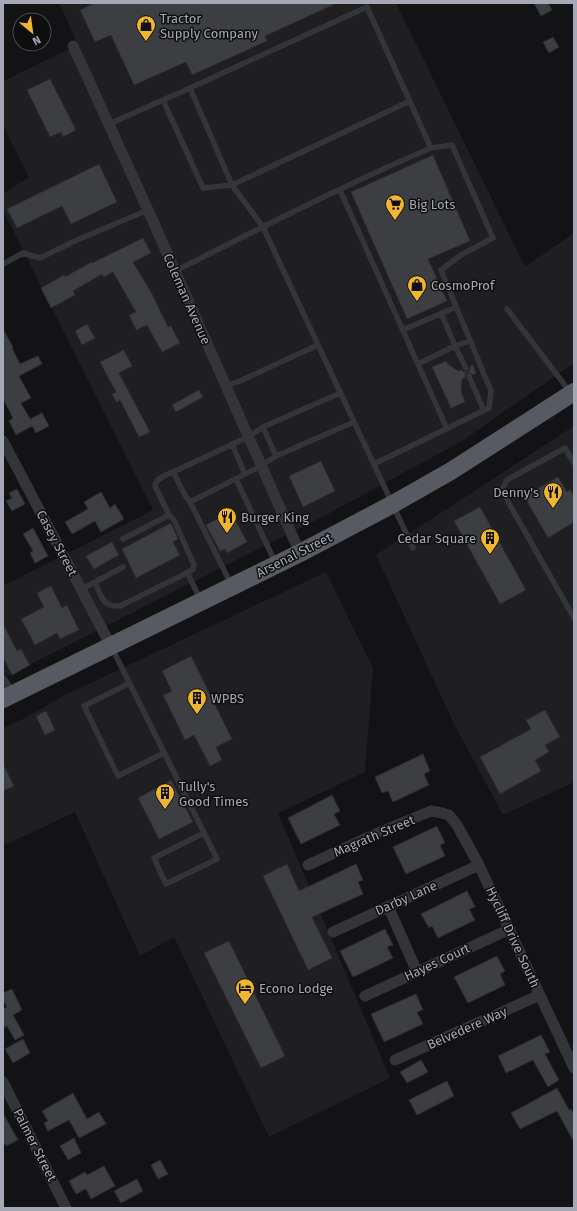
<svg xmlns="http://www.w3.org/2000/svg" width="577" height="1211" viewBox="0 0 577 1211" font-family="'Fira Sans',sans-serif">
	<rect width="100%" height="100%" fill="#131315"/>
	<path fill="#1f1f21" d="M 59,3 L 396,3 L 525,267 L 574,233 L 574,363 L 462,441 L 324,516 L 3,678 L 3,586 L 153,510 L 3,210 L 3,194 L 29,177 L 3,126 L 3,81 L 78,45 Z
		M 574,426 L 574,782 L 503,815 L 453,722 L 376,555 Z
		M 326,572 L 373,668 L 365,772 L 278,813 L 390,1078 L 269,1137 L 174,937 L 140,956 L 75,812 L 3,846 L 3,728 L 27,717 L 63,696 Z"/>
	<path fill="#3d3e42" stroke="#2d2d31" d="M 95,3 L 337,3 L 265,36 L 267,41 L 192,75 L 186,62 L 134,85 L 111,35 L 95,42 L 80,10 Z
		M 534,3 L 548,3 L 552,10 L 541,16 Z
		M 553,37 L 559,47 L 549,53 L 543,42 Z
		M 50,79 L 76,130 L 63,137 L 61,132 L 50,137 L 27,90 Z
		M 433,155 L 470,241 L 428,259 L 447,301 L 407,319 L 351,192 Z
		M 99,164 L 117,202 L 71,224 L 62,206 L 17,228 L 7,209 Z
		M 143,238 L 151,253 L 133,262 L 152,294 L 168,327 L 171,326 L 180,343 L 162,352 L 147,325 L 136,330 L 129,315 L 136,312 L 113,272 L 103,277 L 102,274 L 73,291 L 75,295 L 51,308 L 41,288 L 64,275 L 65,277 L 91,262 L 92,263 Z
		M 87,324 L 95,338 L 82,345 L 75,331 Z
		M 3,329 L 13,347 L 12,348 L 20,364 L 38,356 L 42,364 L 19,376 L 31,398 L 21,403 L 30,419 L 42,413 L 49,426 L 36,433 L 32,426 L 16,435 L 9,421 L 13,418 L 3,399 Z
		M 124,350 L 132,366 L 119,373 L 150,432 L 139,437 L 120,400 L 116,402 L 112,394 L 116,392 L 100,362 Z
		M 446,361 L 448,364 L 458,371 L 462,370 L 464,372 L 468,372 L 470,370 L 470,366 L 473,365 L 476,373 L 473,375 L 469,372 L 465,374 L 465,378 L 462,379 L 461,391 L 465,402 L 451,408 L 432,367 Z
		M 199,390 L 203,397 L 176,412 L 172,405 Z
		M 321,461 L 335,491 L 303,507 L 289,476 Z
		M 558,477 L 567,492 L 570,490 L 574,496 L 574,522 L 548,538 L 524,496 Z
		M 17,489 L 25,504 L 12,511 L 6,501 L 12,498 L 9,493 Z
		M 101,492 L 110,508 L 115,504 L 124,519 L 101,532 L 95,521 L 72,534 L 65,522 L 88,509 L 84,502 Z
		M 480,507 L 526,590 L 500,604 L 454,521 Z
		M 231,512 L 247,542 L 227,553 L 225,549 L 220,551 L 206,525 Z
		M 171,523 L 178,539 L 173,542 L 180,555 L 136,578 L 122,549 Z
		M 33,528 L 48,556 L 35,563 L 30,553 L 33,551 L 23,534 Z
		M 112,542 L 119,555 L 94,569 L 86,556 Z
		M 51,586 L 62,608 L 67,605 L 79,630 L 60,639 L 57,633 L 35,645 L 21,619 L 44,607 L 37,593 Z
		M 3,624 L 17,651 L 21,649 L 30,665 L 12,675 L 3,657 Z
		M 191,656 L 232,739 L 216,747 L 222,760 L 210,766 L 194,735 L 185,740 L 163,695 L 172,691 L 162,671 Z
		M 545,710 L 560,737 L 545,745 L 549,752 L 535,760 L 541,771 L 500,794 L 480,757 L 531,729 L 526,720 Z
		M 46,711 L 55,730 L 45,735 L 36,716 Z
		M 423,754 L 430,771 L 424,774 L 429,785 L 393,802 L 388,791 L 382,793 L 375,777 Z
		M 3,764 L 14,786 L 3,791 Z
		M 171,780 L 193,822 L 159,839 L 138,798 Z
		M 332,795 L 340,811 L 334,814 L 340,825 L 301,844 L 288,818 Z
		M 437,826 L 445,843 L 440,845 L 445,856 L 406,874 L 393,847 Z
		M 287,864 L 299,891 L 356,864 L 363,880 L 358,882 L 363,894 L 312,917 L 332,958 L 308,970 L 263,876 Z
		M 467,891 L 475,907 L 469,909 L 475,920 L 438,938 L 432,926 L 429,928 L 421,914 Z
		M 385,929 L 393,945 L 387,947 L 393,958 L 353,977 L 340,951 Z
		M 229,941 L 285,1056 L 261,1068 L 204,953 Z
		M 497,956 L 505,971 L 500,974 L 505,985 L 468,1003 L 454,977 Z
		M 12,989 L 22,1010 L 13,1015 L 24,1035 L 15,1040 L 7,1026 L 3,1028 L 3,1009 L 7,1007 L 3,1000 L 3,993 Z
		M 416,994 L 423,1010 L 417,1012 L 423,1024 L 384,1042 L 371,1014 Z
		M 541,1035 L 550,1052 L 545,1054 L 559,1080 L 548,1087 L 533,1060 L 506,1073 L 498,1056 Z
		M 23,1039 L 30,1053 L 13,1063 L 5,1049 Z
		M 421,1060 L 428,1072 L 407,1083 L 400,1072 Z
		M 447,1081 L 454,1096 L 417,1115 L 409,1100 Z
		M 557,1088 L 569,1110 L 571,1109 L 574,1115 L 574,1142 L 557,1111 L 520,1129 L 511,1113 Z
		M 73,1093 L 87,1119 L 99,1112 L 106,1124 L 79,1138 L 69,1120 L 48,1131 L 44,1123 L 48,1121 L 42,1111 Z
		M 3,1113 L 18,1140 L 6,1146 L 3,1142 Z
		M 74,1138 L 81,1153 L 68,1160 L 60,1146 Z
		M 160,1160 L 168,1174 L 158,1179 L 151,1165 Z
		M 104,1166 L 115,1186 L 91,1199 L 86,1189 L 76,1194 L 69,1181 L 85,1172 L 87,1175 Z
		M 137,1179 L 143,1191 L 121,1203 L 114,1191 Z"/>
	<g fill="none" stroke-linecap="round" stroke-linejoin="round">
		<path stroke="#343539" stroke-width="5.5" d="M 163,100 L 203,188 L 232,185 L 410,101
			M 109,124 L 190,88 L 232,185 L 263,227 L 413,548
			M 340,190 L 447,429
			M 3,264 L 23,253 L 40,258 L 77,240 L 148,210
			M 175,271 C 259,229 344,185 431,148 L 367,7 L 190,88
			M 507,309 L 570,392
			M 441,313 L 455,346 L 470,341
			M 403,330 L 456,307
			M 418,364 L 455,346 L 466,368
			M 469,376 L 484,411
			M 225,386 L 240,381 L 318,345
			M 340,393 L 263,427 L 276,456 L 354,422
			M 232,444 L 245,474
			M 574,463 L 565,448 L 507,480 L 503,488 L 507,500 L 574,618
			M 374,464 L 489,408 L 491,391 L 441,270 L 461,255 L 493,238 L 452,145 L 431,148
			M 236,479 L 275,562
			M 190,502 L 186,497 L 173,472 L 248,437 L 263,427
			M 123,539 L 169,515 L 155,486 C 155,478 167,475 173,472
			M 187,572 L 200,599
			M 95,582 L 123,567
			M 231,584 L 190,502 L 261,466 L 276,456
			M 81,589 L 95,582 C 101,596 102,607 120,606 L 185,574 L 193,569 L 194,565 L 174,520 L 169,515
			M 112,648 L 217,859 L 166,884 L 154,858 L 204,833
			M 130,683 L 84,706 L 118,776 L 164,753"/>
		<path stroke="#343539" stroke-width="11" d="M 73,46 L 148,210 L 300,553
			M 3,441 L 111,646
			M 3,681 L 11,695
			M 308,865 L 373,835 L 431,811 L 442,813 L 449,815 L 457,825 L 479,865 L 574,1068
			M 388,906 L 417,972
			M 333,932 L 479,865
			M 365,996 L 510,929
			M 395,1060 L 540,995
			M 3,1082 L 66,1208"/>
		<path stroke="#585a61" stroke-width="18" d="M 3,699 L 300,553 L 393,504 L 451,471 L 574,392"/>
	</g>
	<defs>
		<g id="shop-pin" transform="scale(1)"><path d="M0 17L-7.5 6A9.5 9.5 0 1 1 7.5 6Z" fill="#f0b630" stroke="#0e0e0f"/><path d="M-5-2.5h2.3a2.7 3.5 0 0 1 5.4 0H5L5.5 6h-11ZM-1.5-2.5h3a1.5 2.3 0 0 0-3 0Z" fill="#111"/></g>
		<g id="supermarket-pin" transform="scale(1)"><path d="M0 17L-7.5 6A9.5 9.5 0 1 1 7.5 6Z" fill="#f0b630" stroke="#0e0e0f"/><path d="M-6-5.5h2.5l.6 2H6L4.5 2H-2.5L-4.4-4H-6ZM-1.5 3.2a1.3 1.3 0 1 0 .1 0ZM3 3.2a1.3 1.3 0 1 0 .1 0Z" fill="#111"/></g>
		<g id="restaurant-pin" transform="scale(1)"><path d="M0 17L-7.5 6A9.5 9.5 0 1 1 7.5 6Z" fill="#f0b630" stroke="#0e0e0f"/><path d="M-5-6h1v4h1v-4h1v4h1v-4h1v5L-1.5 .5V6h-2V.5L-5-1ZM5-6V6H3V1.5H1.5Q1.5-4 5-6Z" fill="#111"/></g>
		<g id="building-pin" transform="scale(1)"><path d="M0 17L-7.5 6A9.5 9.5 0 1 1 7.5 6Z" fill="#f0b630" stroke="#0e0e0f"/><path d="M-4-6H4V6H1V3H-1V6H-4ZM-2.5-4.3h1.7v1.8h-1.7ZM.8-4.3h1.7v1.8H.8ZM-2.5-1h1.7V.8h-1.7ZM.8-1h1.7V.8H.8Z" fill="#111"/></g>
		<g id="hotel-pin" transform="scale(1)"><path d="M0 17L-7.5 6A9.5 9.5 0 1 1 7.5 6Z" fill="#f0b630" stroke="#0e0e0f"/><path d="M-6-4.5h1.5V1H6V5H4.5V3h-9V5H-6ZM-4 0a1.8 1.8 0 1 1 3.6 0ZM.5 0V-2.5h3Q6-2.5 6 0Z" fill="#111"/></g>
	</defs>
	<g fill-rule="evenodd">
		<use href="#shop-pin" x="146" y="25"/>
		<use href="#supermarket-pin" x="395" y="204"/>
		<use href="#shop-pin" x="417" y="285"/>
		<use href="#restaurant-pin" x="553" y="492"/>
		<use href="#restaurant-pin" x="227" y="517"/>
		<use href="#building-pin" x="490" y="538"/>
		<use href="#building-pin" x="197" y="698"/>
		<use href="#building-pin" x="165" y="793"/>
		<use href="#hotel-pin" x="245" y="988"/>
	</g>
	<g text-anchor="middle" dominant-baseline="central" stroke-width="3" stroke-linejoin="round" paint-order="stroke">
		<g font-size="13" fill="#a5a9b5" stroke="#0e0e0f" text-anchor="start">
			<text x="160" y="18">Tractor<tspan x="160" dy="15">Supply Company</tspan></text>
			<text x="409" y="204">Big Lots</text>
			<text x="431" y="285">CosmoProf</text>
			<text x="539" y="492" text-anchor="end">Denny's</text>
			<text x="241" y="517">Burger King</text>
			<text x="476" y="538" text-anchor="end">Cedar Square</text>
			<text x="211" y="698">WPBS</text>
			<text x="179" y="786">Tully's<tspan x="179" dy="15">Good Times</tspan></text>
			<text x="259" y="988">Econo Lodge</text>
		</g>
		<g font-size="13" fill="#a5a9b5" stroke="#0e0e0f">
			<text transform="translate(187 299) rotate(66)">Coleman Avenue</text>
			<text transform="translate(57 543) rotate(62)">Casey Street</text>
			<text transform="translate(294 555) rotate(-27)">Arsenal Street</text>
			<text transform="translate(374 836) rotate(-23)">Magrath Street</text>
			<text transform="translate(406 898) rotate(-24)">Darby Lane</text>
			<text transform="translate(513 937) rotate(65)">Hycliff Drive South</text>
			<text transform="translate(437 962) rotate(-25)">Hayes Court</text>
			<text transform="translate(467 1028) rotate(-24)">Belvedere Way</text>
			<text transform="translate(35 1145) rotate(63)">Palmer Street</text>
		</g>
	</g>
	<rect width="577" height="1211" fill="none" stroke="#a5a9b5" stroke-width="8"/>
	<g transform="translate(32 32) rotate(151)"><circle r="19" fill="#0e0e0f" stroke="#4a4c51"/>
	<path d="M0-3L7 15L0 10L-7 15Z" fill="#f0b630"/>
	<text y="-6" font-size="11" font-weight="bold" text-anchor="middle" fill="#a5a9b5">N</text>
	</g>
</svg>
